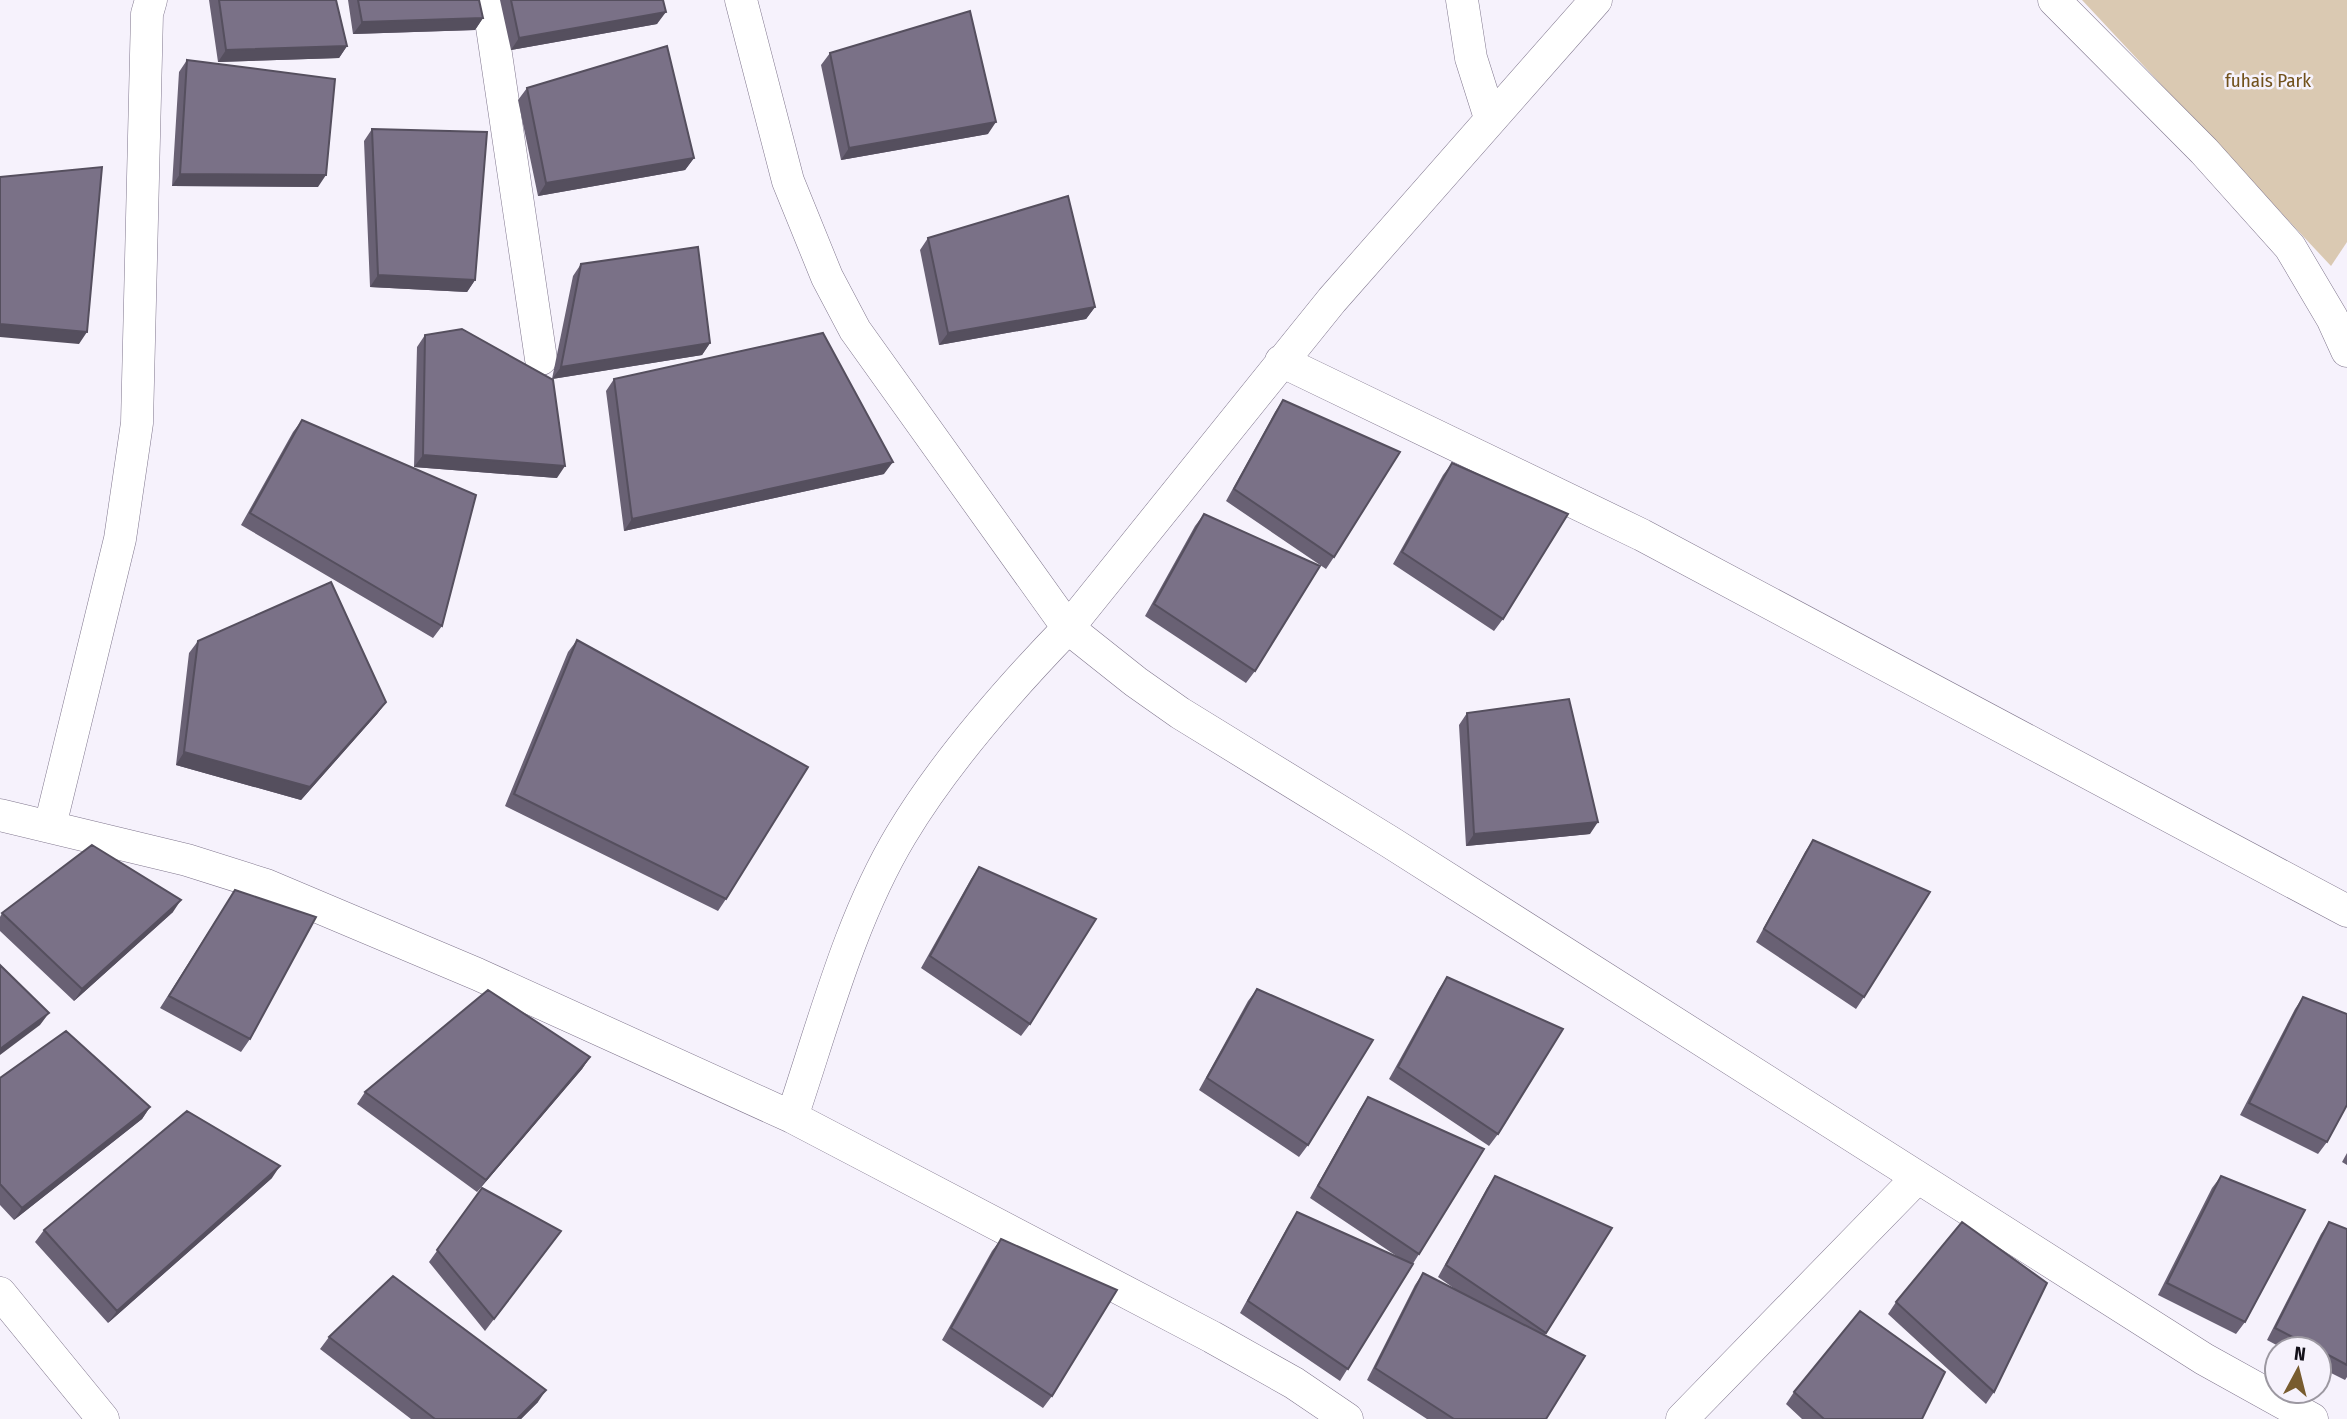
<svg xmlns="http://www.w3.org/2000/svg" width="2347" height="1419" viewBox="0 0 2347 1419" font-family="'Fira Sans Condensed',sans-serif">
	<rect width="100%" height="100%" fill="#f6f2fc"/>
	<path fill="#dac9b2" d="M 2082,0 L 2347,0 L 2347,242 L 2331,266 Z"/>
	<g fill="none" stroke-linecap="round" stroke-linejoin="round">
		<g stroke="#80778e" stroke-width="33">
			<path id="minor" d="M 488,0 L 541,359
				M 741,0 L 788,181 L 827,277 L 855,330 L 1068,628 L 1136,682 L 1180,713 L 1390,842 L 2204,1359 L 2312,1419
				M 1462,0 L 1471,58 L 1490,118
				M 2054,0 L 2204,151 L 2290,247 L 2332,318 L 2347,351
				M 1281,361 L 1642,535 L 2347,911
				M 0,815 L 187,860 L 266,885 L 477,974 L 792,1117 L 1212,1337 L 1294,1383 L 1347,1419
				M 50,826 L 120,539 L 137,423 L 147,14 L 151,0
				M 792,1117 C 824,1022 850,920 901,835 C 944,763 1010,688 1068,628 L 1332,300 L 1596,0
				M 0,1293 L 103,1419
				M 1682,1419 L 1917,1178"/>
		</g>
		<use href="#minor" stroke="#fff" stroke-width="32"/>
	</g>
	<path fill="#696174" d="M 209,0 L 336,0 L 347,46 L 339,58 L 218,62 Z
		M 348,0 L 479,0 L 483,18 L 475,30 L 353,34 Z
		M 500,0 L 663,0 L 657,24 L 511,50 Z
		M 830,53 L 988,134 L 841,160 L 821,65 Z
		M 187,60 L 318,187 L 172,186 L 179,72 Z
		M 527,88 L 694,158 L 685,170 L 538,196 L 518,100 Z
		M 372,129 L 475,280 L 467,292 L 370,287 L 364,141 Z
		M 928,238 L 1095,307 L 1086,319 L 939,345 L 920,250 Z
		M 581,264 L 710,343 L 702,355 L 552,379 L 573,276 Z
		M 425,335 L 557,478 L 414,467 L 417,347 Z
		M 614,379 L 884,474 L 624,531 L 606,391 Z
		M 1283,400 L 1334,557 L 1326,569 L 1226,501 L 1275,412 Z
		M 302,420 L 442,626 L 433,638 L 241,525 L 293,432 Z
		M 1452,463 L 1503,619 L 1494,631 L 1393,564 L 1443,475 Z
		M 1204,514 L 1255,671 L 1246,683 L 1145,616 L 1195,526 Z
		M 577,640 L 726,899 L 718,911 L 505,806 L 568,652 Z
		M 198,641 L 386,702 L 377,714 L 301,800 L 176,765 L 189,653 Z
		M 1467,713 L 1590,834 L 1466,846 L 1459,725 Z
		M 1813,840 L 1864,997 L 1856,1009 L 1756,942 L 1805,852 Z
		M 979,867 L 1030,1024 L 1021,1036 L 921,968 L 971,879 Z
		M 235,890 L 250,1039 L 241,1052 L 160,1008 Z
		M 173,912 L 74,1001 L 0,931 L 0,917 L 2,913 Z
		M 1447,977 L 1498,1134 L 1489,1146 L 1389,1079 L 1439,989 Z
		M 1257,989 L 1308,1145 L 1299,1157 L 1199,1090 L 1248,1001 Z
		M 2303,997 L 2327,1142 L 2318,1154 L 2240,1115 L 2295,1009 Z
		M 590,1057 L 582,1069 L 477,1192 L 357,1104 L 365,1092 Z
		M 0,1078 L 150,1107 L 142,1119 L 14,1220 L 0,1205 Z
		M 1368,1097 L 1419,1254 L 1340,1381 L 1240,1313 L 1289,1224 L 1297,1212 L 1398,1257 L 1310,1198 L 1360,1109 Z
		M 2347,1153 L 2347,1165 L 2342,1162 Z
		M 1495,1176 L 1612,1228 L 1545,1335 L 1546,1419 L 1427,1419 L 1367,1380 L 1415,1285 L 1423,1273 L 1455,1289 L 1438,1277 L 1487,1188 Z
		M 2221,1176 L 2245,1322 L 2236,1334 L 2158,1295 L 2212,1188 Z
		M 272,1178 L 108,1323 L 35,1242 L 44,1230 Z
		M 482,1188 L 561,1231 L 485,1331 L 429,1262 Z
		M 2329,1222 L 2347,1229 L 2347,1377 L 2345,1380 L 2319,1367 L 2319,1349 L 2284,1349 L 2267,1340 L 2321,1234 Z
		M 1001,1239 L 1052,1396 L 1043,1408 L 942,1340 L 992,1251 Z
		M 1896,1302 L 1994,1392 L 1986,1404 L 1888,1314 Z
		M 329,1337 L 538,1402 L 521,1419 L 411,1419 L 320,1349 Z
		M 1794,1392 L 1922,1419 L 1802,1419 L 1786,1404 Z"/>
	<path fill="#554f5e" d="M 666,12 L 657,24 L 511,50 L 519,38 Z
		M 483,18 L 475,30 L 353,34 L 362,22 Z
		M 347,46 L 339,58 L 218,62 L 226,50 Z
		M 996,122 L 988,134 L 841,160 L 849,148 Z
		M 694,158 L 685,170 L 538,196 L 546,183 Z
		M 180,174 L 326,175 L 318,187 L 172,186 Z
		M 378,275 L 475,280 L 467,292 L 370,287 Z
		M 1095,307 L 1086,319 L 939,345 L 948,333 Z
		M 0,324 L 87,332 L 79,344 L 0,337 Z
		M 710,343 L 702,355 L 552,379 L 561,367 Z
		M 423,455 L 565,466 L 557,478 L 414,467 Z
		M 893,462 L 884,474 L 624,531 L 632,519 Z
		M 386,702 L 377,714 L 301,800 L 176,765 L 184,752 Z
		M 1598,822 L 1590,834 L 1466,846 L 1474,834 Z
		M 181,900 L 173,912 L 74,1001 L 82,989 Z
		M 49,1013 L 40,1025 L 0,1055 L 0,1049 Z
		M 590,1057 L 582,1069 L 477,1192 L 486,1180 Z
		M 150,1107 L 142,1119 L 14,1220 L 22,1208 Z
		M 280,1166 L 272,1178 L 108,1323 L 117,1311 Z
		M 546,1390 L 538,1402 L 521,1419 L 517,1419 Z"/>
	<path fill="#7a7187" stroke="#554f5e" stroke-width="2" d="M 219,0 L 336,0 L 347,46 L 226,50 Z
		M 358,0 L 479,0 L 483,18 L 362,22 Z
		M 511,0 L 663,0 L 666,12 L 519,38 Z
		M 970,11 L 996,122 L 849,148 L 830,53 Z
		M 667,46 L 694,158 L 546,183 L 527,88 Z
		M 187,60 L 335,79 L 326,175 L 180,174 Z
		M 372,129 L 487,132 L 475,280 L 378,275 Z
		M 102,167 L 87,332 L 0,324 L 0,177 Z
		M 1068,196 L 1095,307 L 948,333 L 928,238 Z
		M 698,247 L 710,343 L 561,367 L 581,264 Z
		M 462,329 L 553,380 L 565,466 L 423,455 L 425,335 Z
		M 823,333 L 893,462 L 632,519 L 614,379 Z
		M 1283,400 L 1400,452 L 1334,557 L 1234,489 Z
		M 302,420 L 476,495 L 442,626 L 250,513 Z
		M 1452,463 L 1568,514 L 1503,619 L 1402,552 Z
		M 1204,514 L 1320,566 L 1255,671 L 1154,604 Z
		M 331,582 L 386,702 L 310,787 L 184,752 L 198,641 Z
		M 577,640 L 808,767 L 726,899 L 514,794 Z
		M 1569,699 L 1598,822 L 1474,834 L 1467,713 Z
		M 1813,840 L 1930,892 L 1864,997 L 1764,929 Z
		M 92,845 L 181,900 L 82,989 L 2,913 Z
		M 979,867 L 1096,919 L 1030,1024 L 930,956 Z
		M 235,890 L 316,917 L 250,1039 L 169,996 Z
		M 0,965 L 49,1013 L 0,1049 Z
		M 1447,977 L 1563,1029 L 1498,1134 L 1398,1067 Z
		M 1257,989 L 1373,1040 L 1308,1145 L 1207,1078 Z
		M 488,990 L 590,1057 L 486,1180 L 365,1092 Z
		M 2303,997 L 2347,1014 L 2347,1105 L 2327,1142 L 2249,1103 Z
		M 66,1031 L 150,1107 L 22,1208 L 0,1184 L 0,1078 Z
		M 1368,1097 L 1484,1149 L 1419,1254 L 1318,1186 Z
		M 187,1111 L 280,1166 L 117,1311 L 44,1230 Z
		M 1495,1176 L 1612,1228 L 1546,1333 L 1446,1265 Z
		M 2221,1176 L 2305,1210 L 2245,1322 L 2167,1283 Z
		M 482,1188 L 561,1231 L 494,1319 L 437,1250 Z
		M 1297,1212 L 1413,1264 L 1348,1369 L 1248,1301 Z
		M 1962,1222 L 2047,1283 L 1994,1392 L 1896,1302 Z
		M 2329,1222 L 2347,1229 L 2347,1365 L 2319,1350 L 2319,1349 L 2316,1349 L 2275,1328 Z
		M 1001,1239 L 1117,1290 L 1052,1396 L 951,1328 Z
		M 1423,1273 L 1585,1356 L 1546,1419 L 1454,1419 L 1375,1368 Z
		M 393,1276 L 546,1390 L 517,1419 L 435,1419 L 329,1337 Z
		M 1860,1311 L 1945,1372 L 1922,1419 L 1824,1419 L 1794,1392 Z"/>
	<g text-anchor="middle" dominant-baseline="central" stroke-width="5" stroke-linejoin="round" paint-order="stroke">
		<g font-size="19" fill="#71511b" stroke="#f6f2fc">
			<text x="2268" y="80">fuhais Park</text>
		</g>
	</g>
	<g transform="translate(2298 1370) rotate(7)"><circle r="33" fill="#f6f2fc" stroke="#9c98a1" stroke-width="2"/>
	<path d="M0-5L12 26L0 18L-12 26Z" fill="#785c2f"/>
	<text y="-10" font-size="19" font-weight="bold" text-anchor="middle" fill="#141119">N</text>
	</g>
</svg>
